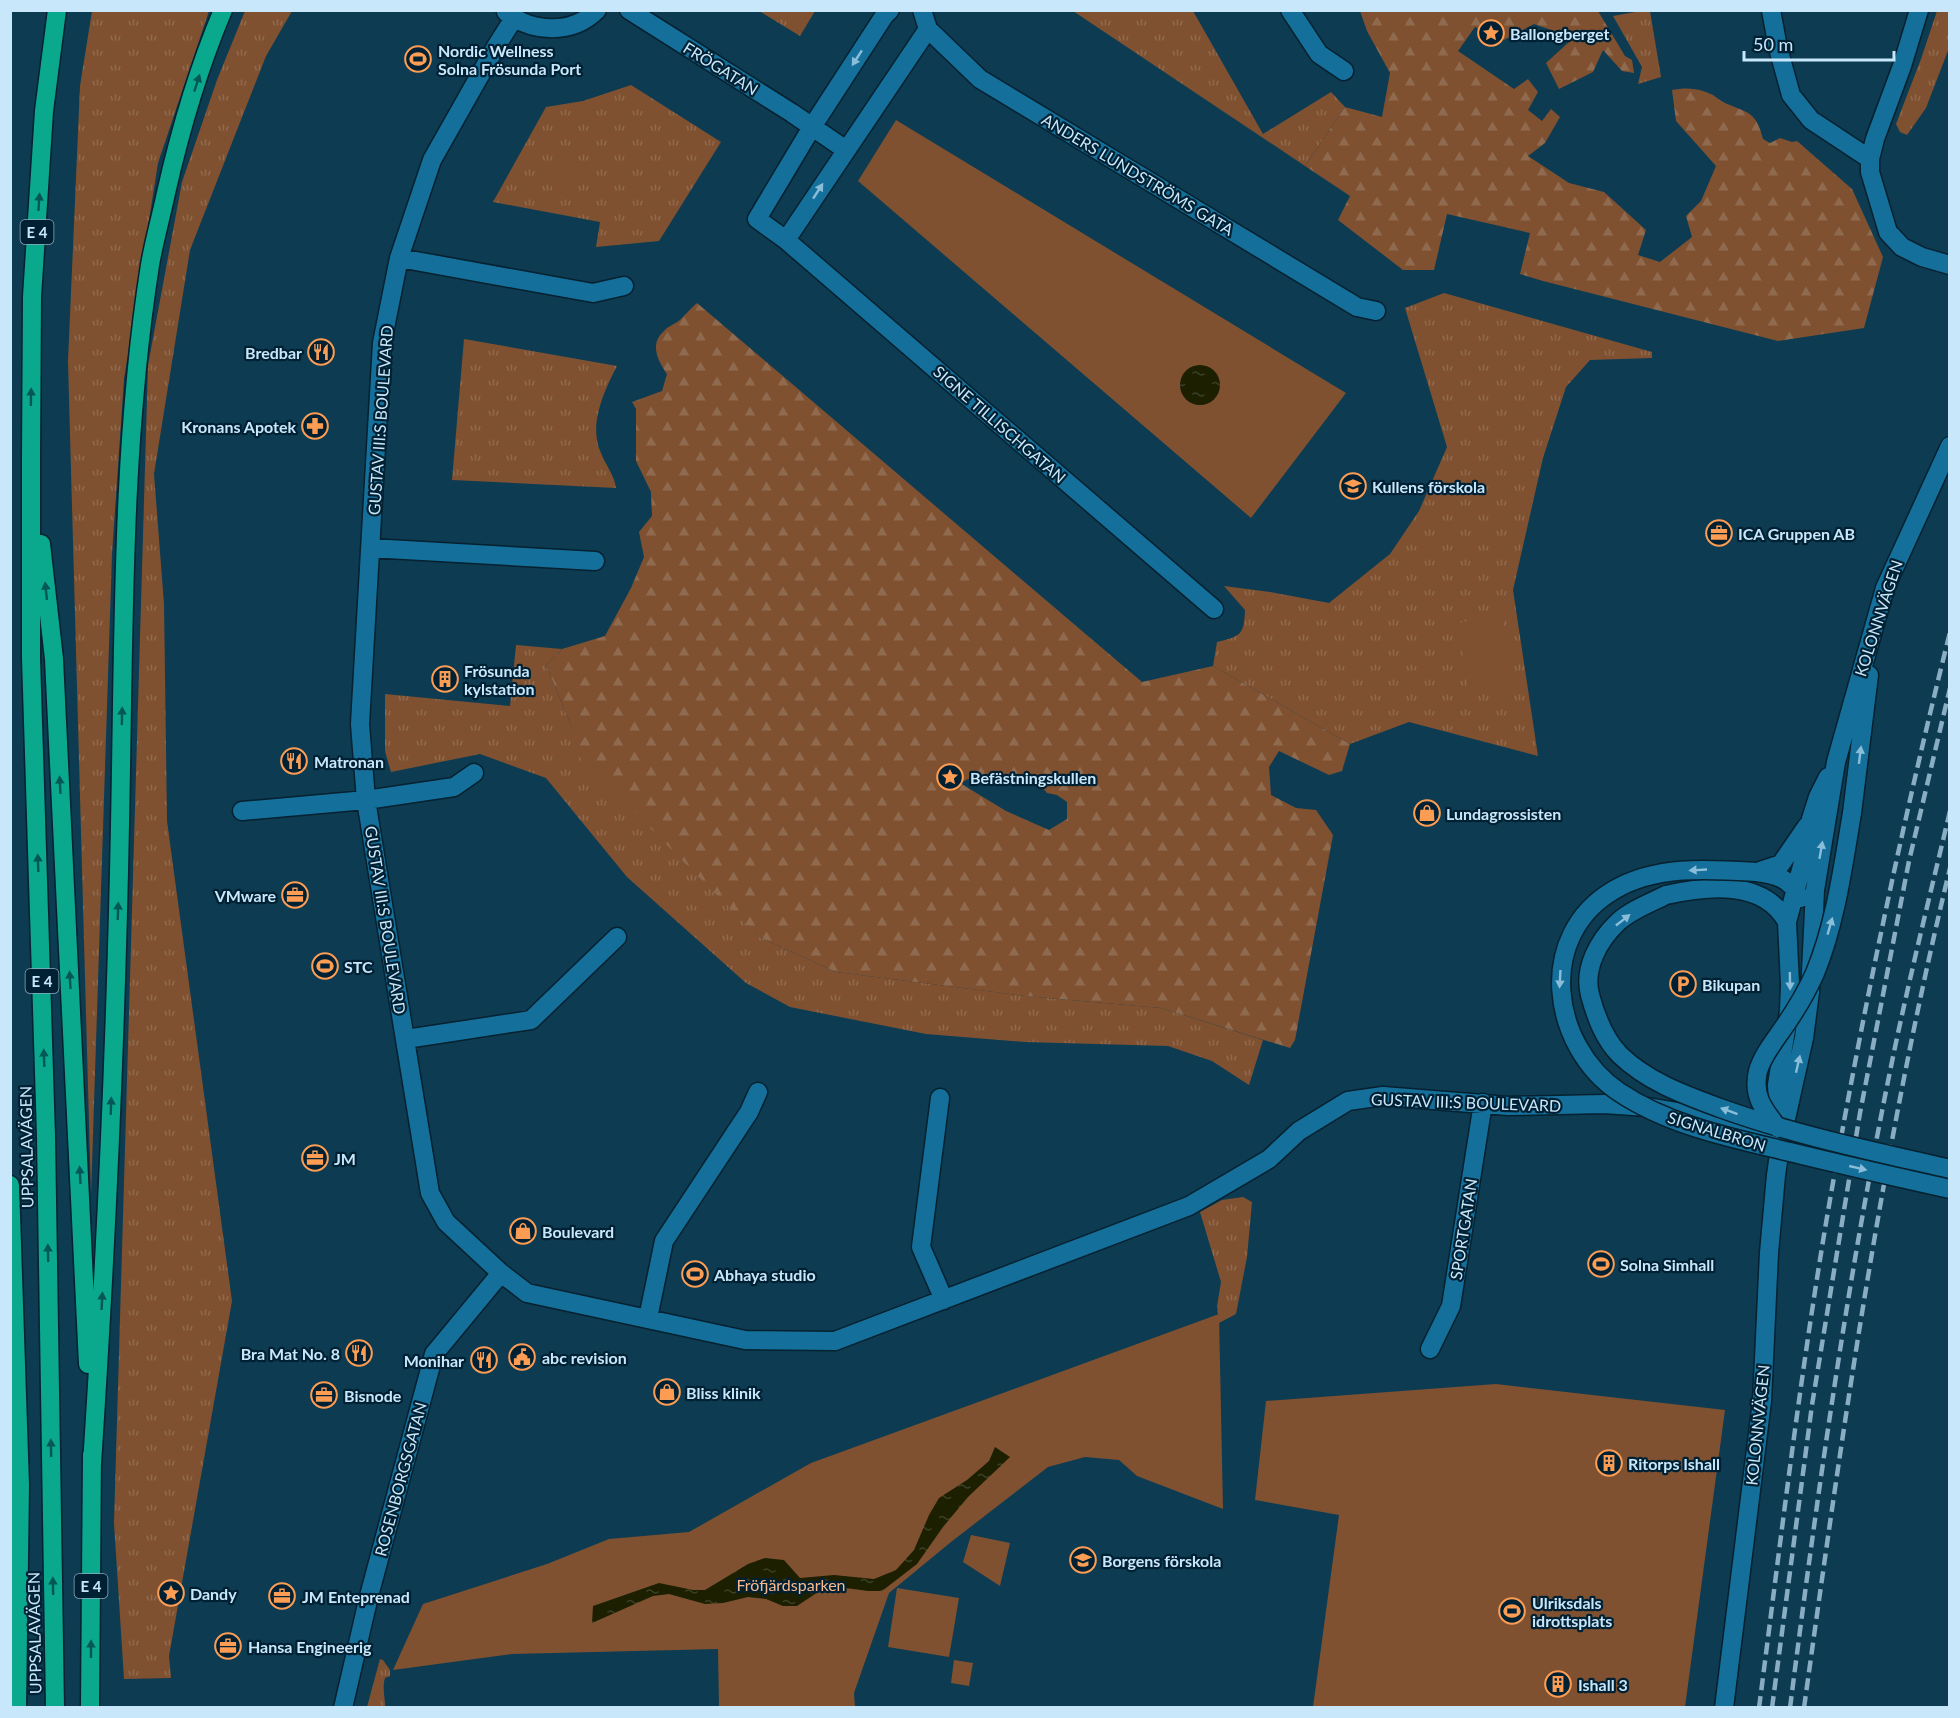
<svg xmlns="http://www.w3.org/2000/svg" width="1960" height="1718" viewBox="0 0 1960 1718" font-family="Lato,sans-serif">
	<defs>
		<pattern id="grass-tufts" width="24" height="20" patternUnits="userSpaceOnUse" patternTransform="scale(1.5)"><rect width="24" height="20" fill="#7f5130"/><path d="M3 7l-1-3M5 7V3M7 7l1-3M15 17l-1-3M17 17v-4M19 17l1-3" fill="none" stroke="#906a4f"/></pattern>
		<pattern id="forest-firs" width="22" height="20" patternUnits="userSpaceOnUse" patternTransform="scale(1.5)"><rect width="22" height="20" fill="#7f5130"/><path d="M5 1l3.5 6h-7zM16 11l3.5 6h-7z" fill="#906a4f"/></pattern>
		<pattern id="water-ripples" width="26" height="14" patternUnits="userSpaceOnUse" patternTransform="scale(1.5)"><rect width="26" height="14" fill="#1c1f00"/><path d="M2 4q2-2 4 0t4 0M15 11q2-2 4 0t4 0" fill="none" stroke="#3c4026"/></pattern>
	</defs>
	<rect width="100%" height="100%" fill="#0d3b52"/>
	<path fill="url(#grass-tufts)" d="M 92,11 L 209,11 L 158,163 L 124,379 L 112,554 L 91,1195 L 68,361 L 80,86 Z
		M 245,11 L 292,11 L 266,56 L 190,250 L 154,474 L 164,604 L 167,821 L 232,1301 L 169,1656 L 171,1678 L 124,1679 L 114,1523 L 148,365 L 182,182 L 217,80 Z
		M 759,11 L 815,11 L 800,36 Z
		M 1073,11 L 1193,11 L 1263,134 L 1331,92 L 1345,107 L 1305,166 Z
		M 1641,11 L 1650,11 L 1661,77 L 1638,84 L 1642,67 L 1613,16 Z
		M 1937,11 L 1949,11 L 1949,48 L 1926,108 L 1907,135 L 1900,132 L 1896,124 L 1921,59 Z
		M 631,85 L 721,142 L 659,241 L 596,247 L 600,222 L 493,202 L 546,107 L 583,101 Z
		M 1444,293 L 1652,352 L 1652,358 L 1590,360 L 1566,387 L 1543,458 L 1513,590 L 1538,756 L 1409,722 L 1350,744 L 1213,666 L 1217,642 C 1241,636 1244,635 1245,610 L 1224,586 L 1270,592 L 1329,603 L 1390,554 L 1419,511 L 1447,447 L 1405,308 Z
		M 464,339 L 617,366 C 604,391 588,426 601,453 C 606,466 614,474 616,488 L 452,480 Z
		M 516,645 L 562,649 L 546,665 L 573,730 L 759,937 L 836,972 L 1025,996 L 1161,1008 L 1263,1040 L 1249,1085 L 1212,1061 L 1168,1046 L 1025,1042 L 926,1034 L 790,1007 L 746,983 L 627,877 L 546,778 L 480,754 L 391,772 L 385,751 L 385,694 L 510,706 Z
		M 1243,1197 L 1252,1202 L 1247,1257 L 1236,1314 L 1219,1323 L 1217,1306 L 1221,1282 L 1200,1212 L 1222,1200 Z
		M 380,1659 L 383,1660 L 390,1670 L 390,1676 L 385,1678 C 382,1687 385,1697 385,1707 L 367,1707 Z"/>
	<path fill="url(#forest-firs)" fill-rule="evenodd" d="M 1360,11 L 1598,11 L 1625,56 L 1632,60 L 1634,73 L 1622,71 L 1603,50 L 1593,72 L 1559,89 L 1546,63 L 1570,41 L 1551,30 L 1534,24 L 1504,40 L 1475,27 L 1458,51 L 1514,89 L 1528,79 L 1538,92 L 1528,110 L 1542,121 L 1551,109 L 1560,117 L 1545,143 L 1528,156 L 1569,183 L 1604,192 L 1646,230 L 1638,255 L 1660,262 L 1692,237 L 1686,216 L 1701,201 L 1716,166 L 1676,121 L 1672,90 C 1686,87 1700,88 1713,95 C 1717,98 1721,101 1725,103 C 1748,113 1756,111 1763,139 L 1770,143 L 1780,138 L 1792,142 L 1797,141 L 1852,189 L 1883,257 L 1864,328 L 1778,341 L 1543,281 L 1520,274 L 1530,233 L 1447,214 L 1434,270 L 1403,270 L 1338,220 L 1350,196 L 1305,166 L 1345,107 L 1382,117 L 1390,73 L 1367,31 Z
		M 697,303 L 1142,682 L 1213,666 L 1350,744 L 1342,771 L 1329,775 L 1279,751 L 1269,767 L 1271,795 L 1296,808 L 1316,810 L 1333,835 L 1295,1040 L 1290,1048 L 1161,1008 L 1025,996 L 836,972 L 759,937 L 570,748 L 573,730 L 546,665 L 562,649 L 605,636 L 631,588 L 644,557 L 639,532 L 652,516 L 651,492 L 636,461 L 636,409 L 632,402 L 662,391 L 667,374 C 658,361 649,344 664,331 C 668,326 675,324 680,320 C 686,314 691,308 697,303 ZM 1009,777 L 1038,782 L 1047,793 L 1057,795 L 1067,802 L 1067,819 L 1049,830 L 1006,811 L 960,783 L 968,779 Z"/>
	<path fill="#7f5130" d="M 896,120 L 1346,393 L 1251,518 L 858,181 Z
		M 561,163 C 581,172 580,188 559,194 L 553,190 L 549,178 L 556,167 Z
		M 1502,615 L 1515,686 L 1470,695 L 1457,623 Z
		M 1219,1314 L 1223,1509 L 1137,1476 L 1119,1460 L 1085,1457 L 1048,1467 L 951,1542 L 889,1593 L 854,1693 L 855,1707 L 719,1707 L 718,1649 L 512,1654 L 393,1670 L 423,1604 L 547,1564 L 609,1539 L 689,1532 L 811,1463 Z
		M 1496,1384 L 1725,1410 L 1685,1707 L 1313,1707 L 1339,1515 L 1255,1500 L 1266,1401 Z
		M 971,1535 L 1010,1543 L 1000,1586 L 963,1562 Z
		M 897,1588 L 959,1598 L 949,1657 L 888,1647 Z
		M 954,1660 L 973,1663 L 969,1686 L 951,1683 Z"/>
	<path fill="url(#water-ripples)" d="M1180 385a20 20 0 1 1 40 0a20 20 0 1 1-40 0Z
		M 995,1447 L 1010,1457 L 968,1497 L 943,1527 L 917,1564 L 882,1591 L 868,1591 L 831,1586 L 818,1592 L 797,1606 L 783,1606 L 766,1599 L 748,1597 L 723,1603 L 705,1604 L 669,1594 L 653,1596 L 592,1623 L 593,1606 L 659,1583 L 693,1590 L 705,1590 L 748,1564 L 765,1558 L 784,1560 L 800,1578 L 834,1575 L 874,1579 L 896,1570 L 914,1550 L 929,1515 L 939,1498 L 967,1480 L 989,1461 Z"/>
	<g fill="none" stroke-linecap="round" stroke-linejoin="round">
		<g stroke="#06212f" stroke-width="21">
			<path id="minor" d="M 629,10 L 792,113 L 846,150
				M 890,10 L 884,16 L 812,127 L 757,219 L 786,240 L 1214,609
				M 922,10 L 928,29 L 980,79 L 1357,307 L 1376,311
				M 1290,10 L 1319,54 L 1344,71
				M 1771,10 L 1778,48 L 1791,95 L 1811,120 L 1870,159
				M 1919,10 L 1902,66 L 1875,139 L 1870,159 L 1870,172 L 1888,232 L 1902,247 L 1922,257 L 1950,265
				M 506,12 C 532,33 572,35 597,10
				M 514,18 L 497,45 L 432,160 L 399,258 L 382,343 L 360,724 L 366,800 L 430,1193 L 446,1222 L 501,1273 L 527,1293 L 745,1340 L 835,1341 L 1189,1206 L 1269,1159 L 1299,1131 L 1348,1101 L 1383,1096 L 1508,1106 L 1604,1104 L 1648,1107 L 1689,1114 L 1781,1141
				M 786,240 L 928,29
				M 399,258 L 593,293 L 624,286
				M 370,548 L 595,561
				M 242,811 L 366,800 L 454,787 L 474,773
				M 1852,813 L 1869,675
				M 1760,871 L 1781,864 L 1807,826
				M 1756,872 C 1776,874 1791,879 1800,898
				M 1666,895 C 1706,886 1764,879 1787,922
				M 406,1039 L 531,1020 L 617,937
				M 940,1098 L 921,1247 L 944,1300
				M 1779,1120 L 1777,1085 L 1789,1011 L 1790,984 L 1787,922 L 1806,851 L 1811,819 L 1818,797 L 1828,777
				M 648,1318 L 664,1241 L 749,1112 L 758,1092
				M 1430,1349 L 1451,1306 L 1483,1103
				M 343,1708 L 369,1596 L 434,1354 L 501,1273
				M 1724,1708 L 1762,1401 L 1769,1253 L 1776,1175 L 1781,1141 L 1804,1038 L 1810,992 L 1815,890 L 1836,762 L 1885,588 L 1950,446"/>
		</g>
		<g stroke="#06212f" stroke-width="21">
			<path id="highway" d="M 41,544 L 54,659 L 88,1364
				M 10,1185 L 20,1485 L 17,1708
				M 92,1464 C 106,1251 116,1037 120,824 C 124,637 121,450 150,265 C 154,241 161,217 166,193 C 180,131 198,69 223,10
				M 55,1708 L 46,1136 L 31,658 L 31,455 L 32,297 L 44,111 L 57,10
				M 90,1708 L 92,1454"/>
		</g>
		<use href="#minor" stroke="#14709b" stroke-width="18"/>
		<use href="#highway" stroke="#0aa88d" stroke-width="18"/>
		<path stroke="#89adc2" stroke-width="4.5" stroke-dasharray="12 6" stroke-linecap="butt" d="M 1759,1708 C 1780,1546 1799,1384 1826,1223 C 1860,1024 1901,828 1950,632
			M 1772,1708 L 1812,1405 L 1860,1113 L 1909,861 L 1950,688
			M 1790,1708 C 1818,1488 1849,1268 1894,1052 C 1911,971 1931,891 1950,811
			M 1804,1708 C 1843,1426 1883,1144 1950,868"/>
		<g stroke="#06212f" stroke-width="21" stroke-linecap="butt">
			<path id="minor-bridge" d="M 1756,872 C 1709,869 1656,865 1614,890 C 1535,936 1551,1046 1619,1092 C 1670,1126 1732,1138 1790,1152 C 1843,1165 1896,1177 1950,1189
				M 1666,895 C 1650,903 1631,910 1618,922 C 1599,940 1583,968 1590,995 C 1596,1017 1604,1039 1620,1055 C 1648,1082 1685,1095 1720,1108 C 1795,1135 1872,1151 1950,1169
				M 1778,1128 C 1764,1110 1752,1096 1758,1071 C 1763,1054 1776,1039 1786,1024 C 1797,1008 1807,991 1815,973 C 1836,922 1843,866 1852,813"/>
		</g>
		<use href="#minor-bridge" stroke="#14709b" stroke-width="18"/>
	</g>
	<defs><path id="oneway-solid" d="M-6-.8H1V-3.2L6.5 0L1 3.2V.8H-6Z" transform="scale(1.5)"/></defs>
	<g fill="#8abdd9">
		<use href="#oneway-solid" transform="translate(857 58) rotate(123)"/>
		<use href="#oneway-solid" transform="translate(818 191) rotate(-57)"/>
		<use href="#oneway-solid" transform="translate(1860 755) rotate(-83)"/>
		<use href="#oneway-solid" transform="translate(1821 850) rotate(-80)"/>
		<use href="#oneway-solid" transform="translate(1698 870) rotate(177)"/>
		<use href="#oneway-solid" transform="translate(1623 920) rotate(-38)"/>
		<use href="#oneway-solid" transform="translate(1830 926) rotate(-74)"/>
		<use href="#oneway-solid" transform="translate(1560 979) rotate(93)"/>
		<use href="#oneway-solid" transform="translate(1790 981) rotate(89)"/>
		<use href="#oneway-solid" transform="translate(1798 1064) rotate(-77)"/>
		<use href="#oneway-solid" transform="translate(1729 1111) rotate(-160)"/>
		<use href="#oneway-solid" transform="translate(1858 1168) rotate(13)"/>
	</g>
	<g fill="#045757">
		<use href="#oneway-solid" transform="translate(197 83) rotate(-72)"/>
		<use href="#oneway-solid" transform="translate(39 202) rotate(-86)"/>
		<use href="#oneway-solid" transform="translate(31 397) rotate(-89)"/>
		<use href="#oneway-solid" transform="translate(46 591) rotate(-96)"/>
		<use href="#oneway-solid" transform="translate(122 716) rotate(-89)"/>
		<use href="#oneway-solid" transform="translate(60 785) rotate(-93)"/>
		<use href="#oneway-solid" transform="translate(38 863) rotate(-92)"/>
		<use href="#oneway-solid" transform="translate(118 911) rotate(-88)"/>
		<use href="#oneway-solid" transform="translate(70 980) rotate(-93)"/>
		<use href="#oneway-solid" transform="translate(44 1058) rotate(-92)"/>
		<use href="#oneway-solid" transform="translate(111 1106) rotate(-88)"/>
		<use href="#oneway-solid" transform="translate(80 1175) rotate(-93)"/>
		<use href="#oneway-solid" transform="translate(48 1253) rotate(-91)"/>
		<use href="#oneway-solid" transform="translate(102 1301) rotate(-87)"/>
		<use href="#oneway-solid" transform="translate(51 1448) rotate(-91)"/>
		<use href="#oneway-solid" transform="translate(53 1586) rotate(-91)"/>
		<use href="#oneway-solid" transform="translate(91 1649) rotate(-90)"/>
	</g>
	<defs>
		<g id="sight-ring" transform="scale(1.35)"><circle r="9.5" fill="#002133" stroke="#fd9d54" stroke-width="1.5"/><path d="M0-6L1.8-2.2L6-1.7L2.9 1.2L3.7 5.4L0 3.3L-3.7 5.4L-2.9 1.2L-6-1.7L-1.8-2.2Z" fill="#fd9d54"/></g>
		<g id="stadium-ring" transform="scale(1.35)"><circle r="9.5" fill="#002133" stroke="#fd9d54" stroke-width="1.5"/><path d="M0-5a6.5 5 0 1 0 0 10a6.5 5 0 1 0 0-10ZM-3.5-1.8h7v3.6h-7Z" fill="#fd9d54"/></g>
		<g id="restaurant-ring" transform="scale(1.35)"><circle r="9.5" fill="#002133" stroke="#fd9d54" stroke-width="1.5"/><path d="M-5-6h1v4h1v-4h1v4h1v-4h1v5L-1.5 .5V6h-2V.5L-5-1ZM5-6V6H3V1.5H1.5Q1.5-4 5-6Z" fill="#fd9d54"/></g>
		<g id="pharmacy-ring" transform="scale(1.35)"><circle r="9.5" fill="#002133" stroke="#fd9d54" stroke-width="1.5"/><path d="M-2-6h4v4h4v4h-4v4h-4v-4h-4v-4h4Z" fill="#fd9d54"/></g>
		<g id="school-ring" transform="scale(1.35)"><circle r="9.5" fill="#002133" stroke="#fd9d54" stroke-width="1.5"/><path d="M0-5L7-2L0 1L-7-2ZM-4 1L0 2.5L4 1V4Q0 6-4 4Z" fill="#fd9d54"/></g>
		<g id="office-ring" transform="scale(1.35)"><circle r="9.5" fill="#002133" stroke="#fd9d54" stroke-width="1.5"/><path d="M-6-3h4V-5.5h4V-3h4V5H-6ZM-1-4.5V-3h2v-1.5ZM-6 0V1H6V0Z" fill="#fd9d54"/></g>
		<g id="building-ring" transform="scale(1.35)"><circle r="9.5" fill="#002133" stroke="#fd9d54" stroke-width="1.5"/><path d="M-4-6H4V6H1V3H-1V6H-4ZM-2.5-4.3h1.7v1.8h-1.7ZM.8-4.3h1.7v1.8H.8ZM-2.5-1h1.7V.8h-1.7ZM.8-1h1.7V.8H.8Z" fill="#fd9d54"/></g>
		<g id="shop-ring" transform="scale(1.35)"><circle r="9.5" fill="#002133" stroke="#fd9d54" stroke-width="1.5"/><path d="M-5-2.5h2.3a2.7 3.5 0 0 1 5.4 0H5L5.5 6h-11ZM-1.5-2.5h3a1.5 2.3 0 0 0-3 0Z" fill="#fd9d54"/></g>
		<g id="parking-ring" transform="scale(1.35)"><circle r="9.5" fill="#002133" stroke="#fd9d54" stroke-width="1.5"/><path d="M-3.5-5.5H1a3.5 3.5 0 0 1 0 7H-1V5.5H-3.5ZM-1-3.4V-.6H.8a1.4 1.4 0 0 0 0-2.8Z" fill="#fd9d54"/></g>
		<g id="civic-ring" transform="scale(1.35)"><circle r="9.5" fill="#002133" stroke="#fd9d54" stroke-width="1.5"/><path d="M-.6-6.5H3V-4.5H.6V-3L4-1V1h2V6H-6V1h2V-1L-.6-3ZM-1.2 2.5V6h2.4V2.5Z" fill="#fd9d54"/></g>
	</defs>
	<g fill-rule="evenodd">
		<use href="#sight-ring" x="1491" y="33"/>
		<use href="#stadium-ring" x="418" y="59"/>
		<use href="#restaurant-ring" x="321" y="352"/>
		<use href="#pharmacy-ring" x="315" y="426"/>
		<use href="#school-ring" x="1353" y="486"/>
		<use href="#office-ring" x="1719" y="533"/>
		<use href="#building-ring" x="445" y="679"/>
		<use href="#restaurant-ring" x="294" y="761"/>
		<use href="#sight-ring" x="950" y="777"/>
		<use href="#shop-ring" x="1427" y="813"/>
		<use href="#office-ring" x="295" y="895"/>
		<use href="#stadium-ring" x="325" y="966"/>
		<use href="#parking-ring" x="1683" y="984"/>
		<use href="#office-ring" x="315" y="1158"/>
		<use href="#shop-ring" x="523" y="1231"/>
		<use href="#stadium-ring" x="1601" y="1264"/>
		<use href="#stadium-ring" x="695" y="1274"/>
		<use href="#restaurant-ring" x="359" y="1353"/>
		<use href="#civic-ring" x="522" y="1357"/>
		<use href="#restaurant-ring" x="484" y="1360"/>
		<use href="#shop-ring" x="667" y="1392"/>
		<use href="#office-ring" x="324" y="1395"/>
		<use href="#building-ring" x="1609" y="1463"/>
		<use href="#school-ring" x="1083" y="1560"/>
		<use href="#sight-ring" x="171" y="1593"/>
		<use href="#office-ring" x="282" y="1596"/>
		<use href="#stadium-ring" x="1512" y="1611"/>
		<use href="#office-ring" x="228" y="1646"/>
		<use href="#building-ring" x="1558" y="1684"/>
	</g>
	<g text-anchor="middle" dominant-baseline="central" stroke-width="4.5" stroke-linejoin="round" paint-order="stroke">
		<g fill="#002133" stroke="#8dacbf" stroke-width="1.5">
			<rect x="20.5" y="220" width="33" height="24" rx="4.5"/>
			<rect x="25.5" y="969" width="33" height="24" rx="4.5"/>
			<rect x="74.5" y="1574" width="33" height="24" rx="4.5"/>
		</g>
		<g font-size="15" font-weight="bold" fill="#c9e7fb">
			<text x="37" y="232">E 4</text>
			<text x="42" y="981">E 4</text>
			<text x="91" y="1586">E 4</text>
		</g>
		<g font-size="16" font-weight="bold" fill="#c9e7fb" stroke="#002133" text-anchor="start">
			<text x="1510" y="33">Ballongberget</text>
			<text x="438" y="50">Nordic Wellness<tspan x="438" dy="18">Solna Frösunda Port</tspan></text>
			<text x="302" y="352" text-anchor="end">Bredbar</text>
			<text x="296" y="426" text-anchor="end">Kronans Apotek</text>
			<text x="1372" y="486">Kullens förskola</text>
			<text x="1738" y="533">ICA Gruppen AB</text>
			<text x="464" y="670">Frösunda<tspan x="464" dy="18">kylstation</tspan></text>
			<text x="314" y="761">Matronan</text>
			<text x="970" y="777">Befästningskullen</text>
			<text x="1446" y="813">Lundagrossisten</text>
			<text x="276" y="895" text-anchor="end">VMware</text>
			<text x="344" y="966">STC</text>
			<text x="1702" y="984">Bikupan</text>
			<text x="334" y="1158">JM</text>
			<text x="542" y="1231">Boulevard</text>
			<text x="1620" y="1264">Solna Simhall</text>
			<text x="714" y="1274">Abhaya studio</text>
			<text x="340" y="1353" text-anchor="end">Bra Mat No. 8</text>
			<text x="542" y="1357">abc revision</text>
			<text x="464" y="1360" text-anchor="end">Monihar</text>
			<text x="686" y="1392">Bliss klinik</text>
			<text x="344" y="1395">Bisnode</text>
			<text x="1628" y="1463">Ritorps Ishall</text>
			<text x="1102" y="1560">Borgens förskola</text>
			<text x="190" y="1593">Dandy</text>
			<text x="302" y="1596">JM Enteprenad</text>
			<text x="1532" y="1602">Ulriksdals<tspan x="1532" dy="18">idrottsplats</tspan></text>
			<text x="248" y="1646">Hansa Engineerig</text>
			<text x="1578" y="1684">Ishall 3</text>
		</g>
		<g font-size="16" fill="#c9e7fb" stroke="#002133">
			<text transform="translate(721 68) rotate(32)">FRÖGATAN</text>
			<text transform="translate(1138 174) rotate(31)">ANDERS LUNDSTRÖMS GATA</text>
			<text transform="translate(380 420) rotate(-86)">GUSTAV III:S BOULEVARD</text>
			<text transform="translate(1000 424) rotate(41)">SIGNE TILLISCHGATAN</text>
			<text transform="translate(1878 618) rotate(-72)">KOLONNVÄGEN</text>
			<text transform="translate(386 920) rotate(81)">GUSTAV III:S BOULEVARD</text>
			<text transform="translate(1466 1102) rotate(2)">GUSTAV III:S BOULEVARD</text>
			<text transform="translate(1717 1131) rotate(17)">SIGNALBRON</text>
			<text transform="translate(26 1147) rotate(-91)">UPPSALAVÄGEN</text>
			<text transform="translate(1463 1229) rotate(-81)">SPORTGATAN</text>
			<text transform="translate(1757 1425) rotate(-84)">KOLONNVÄGEN</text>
			<text transform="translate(400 1479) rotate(-75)">ROSENBORGSGATAN</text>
			<text transform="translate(34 1633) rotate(-91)">UPPSALAVÄGEN</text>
		</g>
		<g font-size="16" fill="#f9b98d" stroke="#002133">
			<text x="791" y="1584">Fröfjärdsparken</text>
		</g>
	</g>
	<rect width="1960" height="1718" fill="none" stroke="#c9e7fb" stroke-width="24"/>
	<path d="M1744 51v9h150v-9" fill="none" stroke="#c9e7fb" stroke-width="3"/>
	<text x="1753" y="51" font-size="18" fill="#c9e7fb" stroke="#002133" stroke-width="4.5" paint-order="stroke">50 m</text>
</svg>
